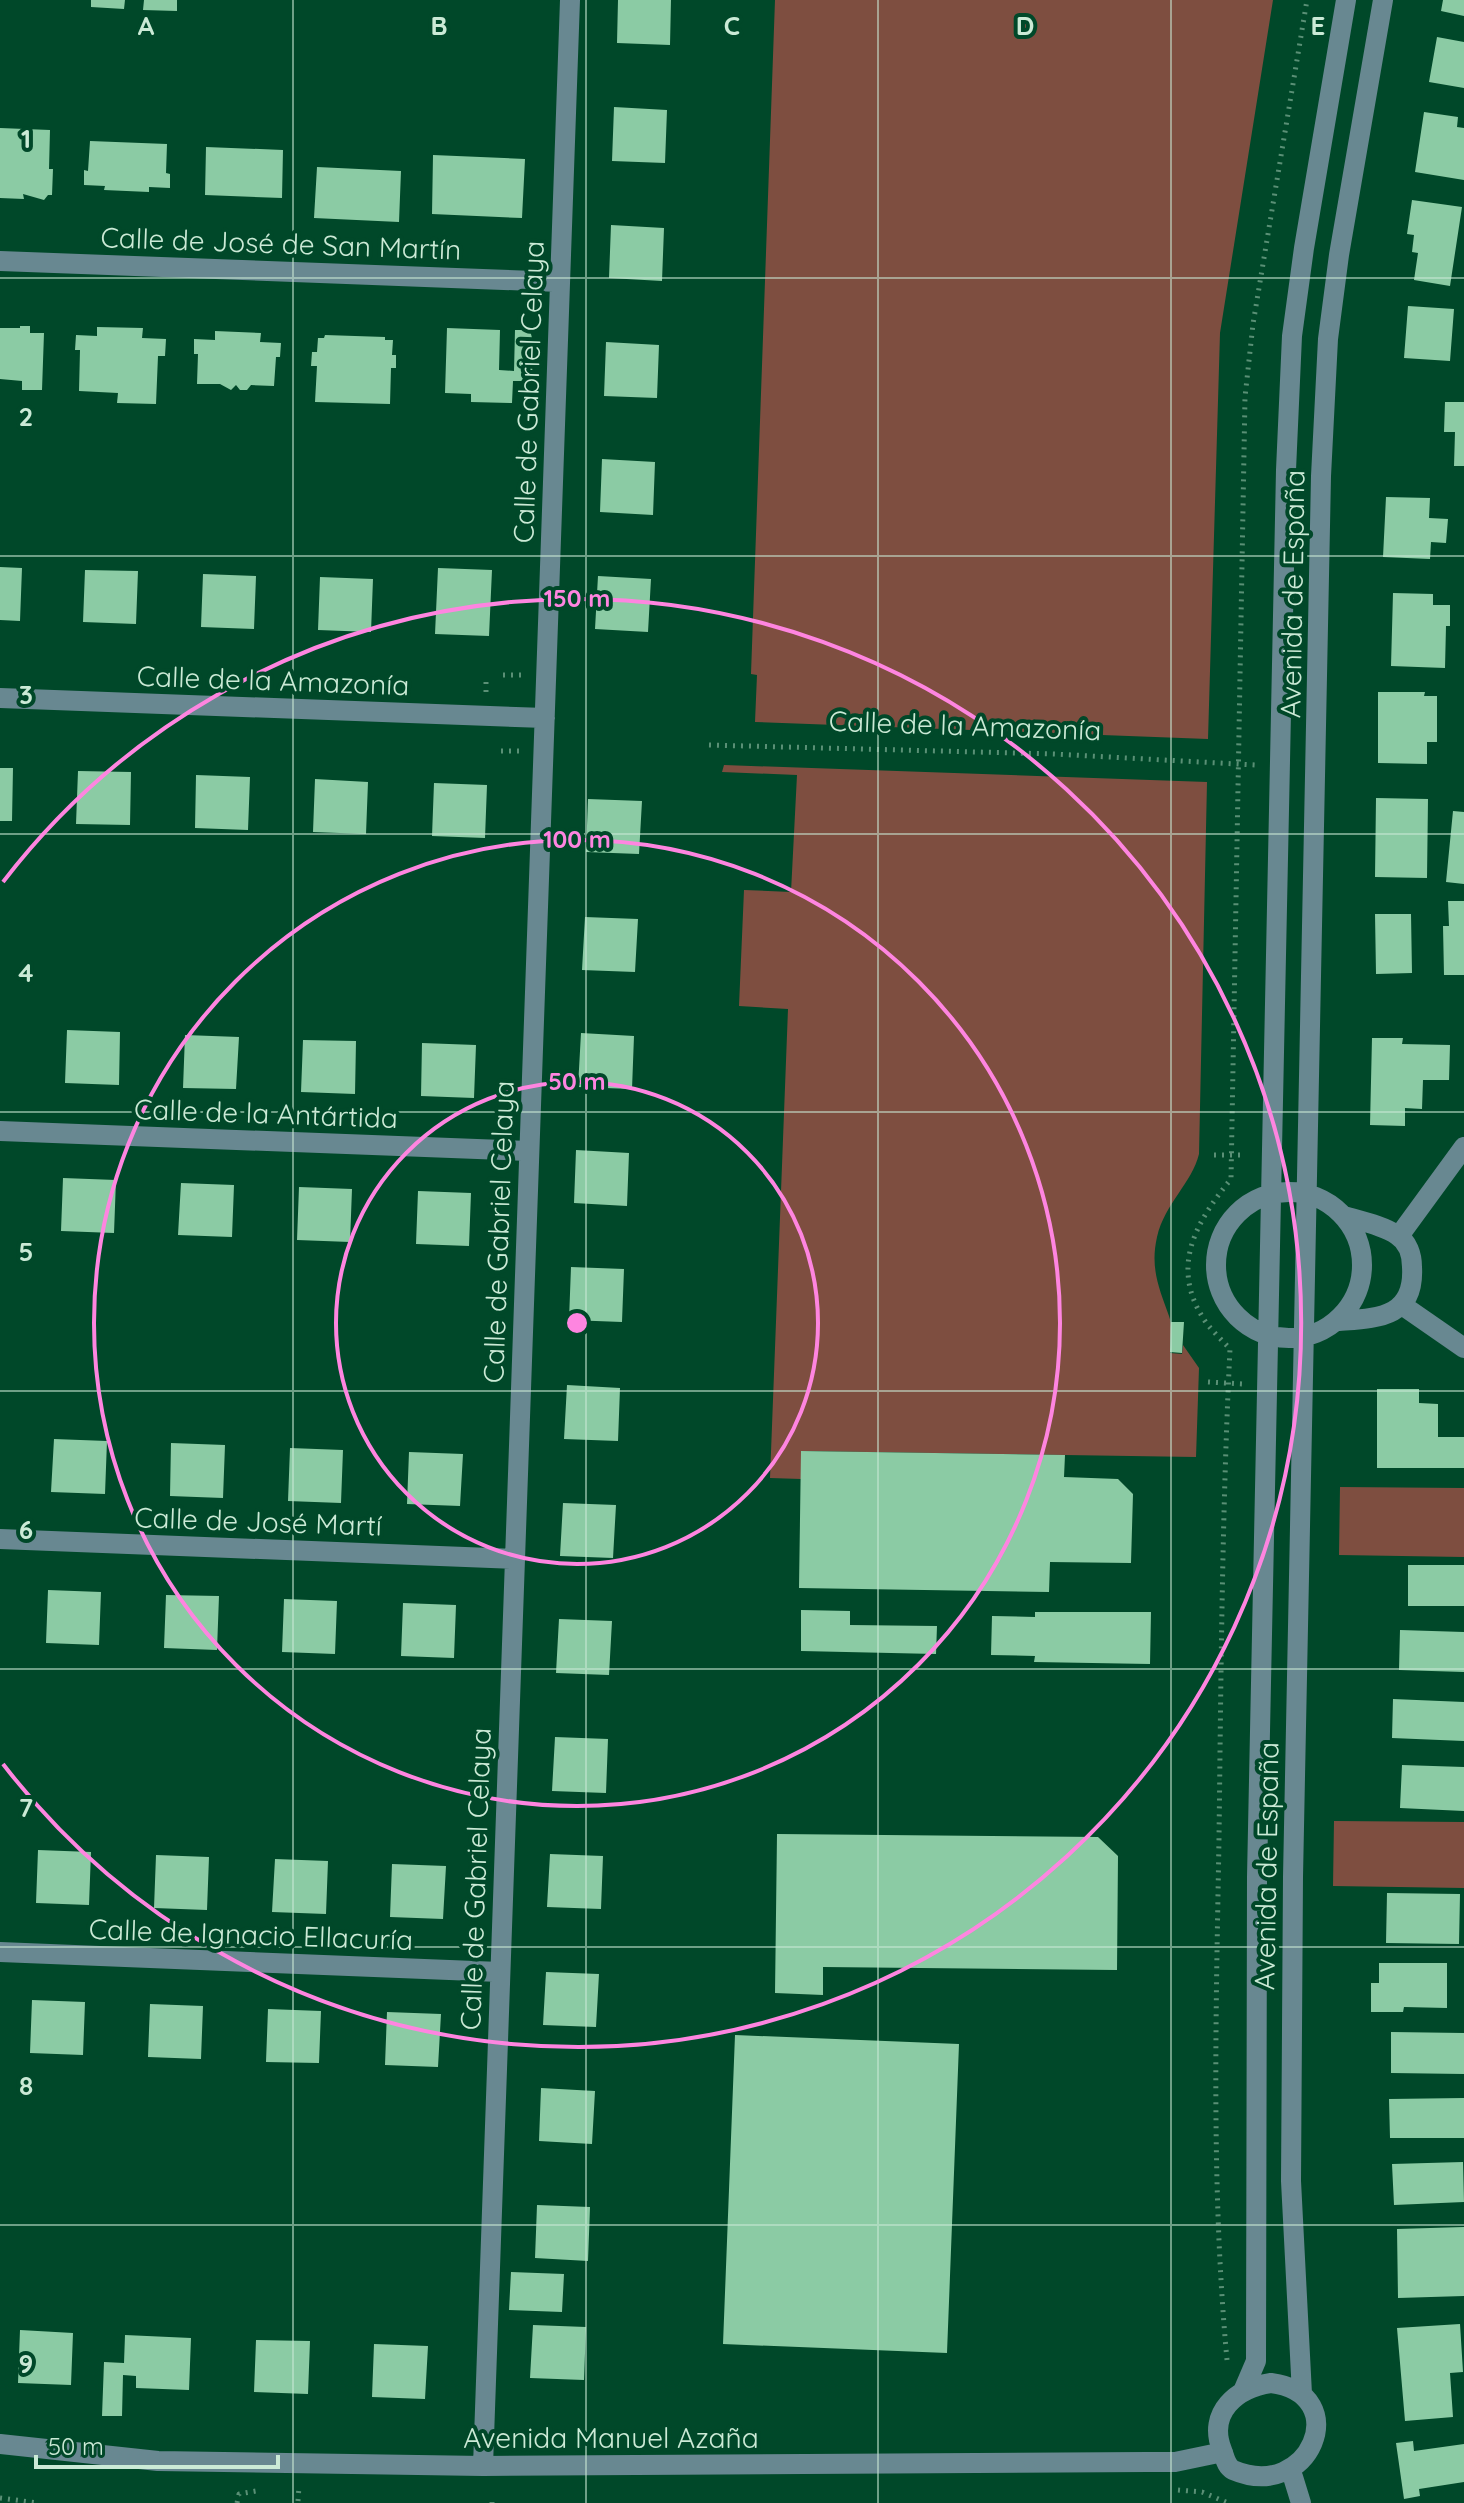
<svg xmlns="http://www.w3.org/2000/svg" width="1464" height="2503" viewBox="0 0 1464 2503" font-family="Quicksand,sans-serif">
	<rect width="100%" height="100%" fill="#004829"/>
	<path fill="#7e4e40" d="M 775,0 L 1273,0 L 1220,333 L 1208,739 L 755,722 L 757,675 L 751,674 Z
		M 724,765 L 1207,782 L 1199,1154 C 1192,1183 1165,1203 1157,1237 C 1150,1268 1159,1288 1169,1316 C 1173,1326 1170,1342 1170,1353 L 1182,1354 L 1183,1345 L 1199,1368 L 1196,1457 L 802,1451 L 801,1479 L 770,1478 L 788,1009 L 739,1006 L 744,890 L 791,892 L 797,775 L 722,772 Z
		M 1340,1487 L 1464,1488 L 1464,1557 L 1339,1555 Z
		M 1334,1821 L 1464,1822 L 1464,1888 L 1333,1886 Z"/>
	<path fill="#8bcba4" d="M 91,0 L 125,0 L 124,9 L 91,7 Z
		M 144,0 L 177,0 L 177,11 L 143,10 Z
		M 618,0 L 671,0 L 670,45 L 617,43 Z
		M 1443,0 L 1464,0 L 1464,16 L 1441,11 Z
		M 1437,37 L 1464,42 L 1464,88 L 1429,82 Z
		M 614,107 L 667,110 L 665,163 L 612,161 Z
		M 1424,112 L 1458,117 L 1457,127 L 1464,128 L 1464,180 L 1415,172 Z
		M 0,128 L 50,130 L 49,169 L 53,169 L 52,195 L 48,195 L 44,200 L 23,194 L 24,199 L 0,198 Z
		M 90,141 L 167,144 L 166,173 L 170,174 L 170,188 L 149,187 L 149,192 L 104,190 L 105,186 L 84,185 L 84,170 L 88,171 Z
		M 206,147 L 283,150 L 282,198 L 205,195 Z
		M 433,155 L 525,159 L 522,218 L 432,214 Z
		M 317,167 L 401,171 L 399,222 L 314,218 Z
		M 1412,200 L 1462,207 L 1450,286 L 1414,280 L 1418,253 L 1412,252 L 1414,235 L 1407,234 Z
		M 611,225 L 664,228 L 662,281 L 609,278 Z
		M 1408,306 L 1454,309 L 1450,361 L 1404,358 Z
		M 20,326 L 30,326 L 30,333 L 44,333 L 42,390 L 22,390 L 22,381 L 0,379 L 0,328 L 20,328 Z
		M 97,327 L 143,328 L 142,338 L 166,339 L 165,356 L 158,356 L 156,404 L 117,403 L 118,393 L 79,391 L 80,350 L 75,350 L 76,335 L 97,336 Z
		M 447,328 L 500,330 L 499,370 L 514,371 L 515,330 L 530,330 L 533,342 L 532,381 L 513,381 L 512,403 L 471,402 L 471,394 L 445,393 Z
		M 215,331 L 261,333 L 260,342 L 281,343 L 280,357 L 276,357 L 274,386 L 251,385 L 247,390 L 240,390 L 236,385 L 231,390 L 220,384 L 197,384 L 198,354 L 194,354 L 194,339 L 215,340 Z
		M 325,335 L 385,337 L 385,340 L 393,340 L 392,355 L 396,355 L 396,368 L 391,368 L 390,404 L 315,402 L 317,366 L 311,366 L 312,352 L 317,352 L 318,338 L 324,338 Z
		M 606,342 L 659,345 L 657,398 L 604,396 Z
		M 1445,402 L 1464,402 L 1464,466 L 1454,466 L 1455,432 L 1444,432 Z
		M 602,459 L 655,462 L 653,515 L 600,512 Z
		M 1386,497 L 1430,498 L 1429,518 L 1448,519 L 1446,543 L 1431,542 L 1430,559 L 1383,557 Z
		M 0,567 L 22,568 L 20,621 L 0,620 Z
		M 438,568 L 492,570 L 489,636 L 435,634 Z
		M 85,570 L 138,571 L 136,624 L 83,622 Z
		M 203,574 L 256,576 L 254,629 L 201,627 Z
		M 598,576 L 651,579 L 648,632 L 595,629 Z
		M 320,577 L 373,579 L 371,632 L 318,630 Z
		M 1393,593 L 1433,594 L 1433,605 L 1450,605 L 1450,626 L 1446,626 L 1445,668 L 1391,666 Z
		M 1378,692 L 1425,692 L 1424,696 L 1437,696 L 1437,742 L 1427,742 L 1427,764 L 1378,763 Z
		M 0,768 L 13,768 L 12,821 L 0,821 Z
		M 78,771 L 131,772 L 130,825 L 76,824 Z
		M 196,775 L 250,777 L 248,830 L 195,828 Z
		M 315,779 L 368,782 L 366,834 L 313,832 Z
		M 434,783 L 487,785 L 485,838 L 432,836 Z
		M 1376,798 L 1428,799 L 1427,878 L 1375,877 Z
		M 588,799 L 642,801 L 639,854 L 586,852 Z
		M 1453,811 L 1464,812 L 1464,884 L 1446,882 Z
		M 1448,901 L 1464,901 L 1464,975 L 1444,975 L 1443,926 L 1449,926 Z
		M 1375,914 L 1411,914 L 1412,973 L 1376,974 Z
		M 585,917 L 638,919 L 635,972 L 582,970 Z
		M 67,1030 L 120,1032 L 119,1085 L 65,1083 Z
		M 581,1033 L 634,1036 L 632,1089 L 578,1087 Z
		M 185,1035 L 239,1037 L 236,1089 L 183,1088 Z
		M 1372,1038 L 1403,1038 L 1402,1044 L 1450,1045 L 1449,1080 L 1423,1080 L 1422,1109 L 1405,1108 L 1405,1126 L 1370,1125 Z
		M 303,1040 L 356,1041 L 355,1094 L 301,1092 Z
		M 422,1043 L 476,1045 L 474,1098 L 421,1096 Z
		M 576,1150 L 629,1153 L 627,1206 L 574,1203 Z
		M 63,1178 L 116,1180 L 114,1233 L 61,1231 Z
		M 181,1183 L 234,1185 L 232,1237 L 178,1235 Z
		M 299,1187 L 352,1189 L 350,1242 L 297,1240 Z
		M 418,1191 L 471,1193 L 469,1246 L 416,1244 Z
		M 571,1267 L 624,1269 L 622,1322 L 569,1320 Z
		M 1171,1322 L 1184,1322 L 1182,1353 L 1170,1352 Z
		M 567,1385 L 620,1388 L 618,1441 L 564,1439 Z
		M 1377,1389 L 1419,1389 L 1419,1403 L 1438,1404 L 1438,1437 L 1464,1437 L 1464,1468 L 1377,1468 Z
		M 54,1439 L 107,1441 L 105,1494 L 51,1492 Z
		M 171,1443 L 225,1445 L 223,1498 L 170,1496 Z
		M 290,1448 L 343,1450 L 341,1503 L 288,1501 Z
		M 801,1451 L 1065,1455 L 1064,1477 L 1118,1479 L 1133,1494 L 1131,1563 L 1050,1562 L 1049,1592 L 799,1588 Z
		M 409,1452 L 463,1454 L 460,1506 L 407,1504 Z
		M 563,1503 L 616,1505 L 613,1558 L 560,1556 Z
		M 1408,1565 L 1464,1565 L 1464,1606 L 1408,1606 Z
		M 48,1590 L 101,1592 L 99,1645 L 46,1643 Z
		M 166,1595 L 219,1596 L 217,1650 L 164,1648 Z
		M 284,1599 L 337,1601 L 335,1654 L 282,1652 Z
		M 403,1603 L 456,1605 L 454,1658 L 401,1656 Z
		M 801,1610 L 850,1611 L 850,1625 L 937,1626 L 936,1654 L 801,1651 Z
		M 1035,1612 L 1151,1612 L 1150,1664 L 1034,1662 L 1035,1656 L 991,1655 L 992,1616 L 1035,1617 Z
		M 559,1619 L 612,1621 L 609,1675 L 556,1673 Z
		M 1400,1630 L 1464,1632 L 1464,1672 L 1399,1670 Z
		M 1393,1699 L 1464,1702 L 1464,1741 L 1392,1738 Z
		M 555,1737 L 608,1739 L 606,1793 L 552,1791 Z
		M 1402,1765 L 1464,1767 L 1464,1811 L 1400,1808 Z
		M 777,1834 L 1098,1837 L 1118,1856 L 1117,1970 L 823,1967 L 823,1995 L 775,1993 Z
		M 38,1850 L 91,1852 L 89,1905 L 36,1903 Z
		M 550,1854 L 603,1856 L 601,1909 L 547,1907 Z
		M 156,1855 L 209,1857 L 207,1910 L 154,1908 Z
		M 275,1859 L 328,1861 L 326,1914 L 272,1912 Z
		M 392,1864 L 446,1866 L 443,1919 L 390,1917 Z
		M 1387,1893 L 1460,1894 L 1459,1944 L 1386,1943 Z
		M 1379,1963 L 1447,1963 L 1447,2008 L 1404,2007 L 1403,2012 L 1371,2012 L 1371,1983 L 1379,1983 Z
		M 546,1972 L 599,1974 L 596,2027 L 543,2025 Z
		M 32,2000 L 85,2002 L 83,2055 L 30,2053 Z
		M 150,2004 L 203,2006 L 201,2059 L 148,2057 Z
		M 268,2009 L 321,2011 L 319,2063 L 266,2062 Z
		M 387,2012 L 441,2014 L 438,2067 L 385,2065 Z
		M 1391,2032 L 1464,2033 L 1464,2074 L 1391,2073 Z
		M 735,2035 L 959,2044 L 947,2353 L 723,2344 Z
		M 541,2088 L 595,2091 L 592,2144 L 539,2141 Z
		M 1464,2098 L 1464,2138 L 1390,2138 L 1389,2099 Z
		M 1463,2162 L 1464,2202 L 1394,2205 L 1392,2164 Z
		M 537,2205 L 590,2207 L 588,2261 L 535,2258 Z
		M 1464,2227 L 1464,2296 L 1398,2298 L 1397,2229 Z
		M 511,2272 L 564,2274 L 562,2312 L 509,2310 Z
		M 1460,2324 L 1463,2372 L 1450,2373 L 1453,2417 L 1405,2421 L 1397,2328 Z
		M 533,2325 L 586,2327 L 584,2380 L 530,2378 Z
		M 20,2330 L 73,2333 L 71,2385 L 18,2383 Z
		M 125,2335 L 191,2338 L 189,2390 L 136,2388 L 136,2376 L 123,2375 L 122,2416 L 102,2416 L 104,2362 L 124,2363 Z
		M 256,2340 L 310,2341 L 308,2394 L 254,2392 Z
		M 374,2344 L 428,2346 L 425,2399 L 372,2397 Z
		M 1413,2441 L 1414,2451 L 1464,2444 L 1464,2482 L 1419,2489 L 1420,2496 L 1404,2499 L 1396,2443 Z"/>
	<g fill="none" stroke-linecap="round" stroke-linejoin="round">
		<path stroke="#5a9076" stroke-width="5" stroke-dasharray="2 6" stroke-linecap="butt" d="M 503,675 L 521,675
			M 486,692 L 486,678
			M 709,745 L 1054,754 L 1255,765
			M 501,751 L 519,751
			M 1214,1155 L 1246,1155
			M 1208,1382 L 1243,1384
			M 1227,2360 C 1211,2187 1216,2013 1219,1839 C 1221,1676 1222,1512 1230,1349 C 1222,1340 1212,1331 1205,1321 C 1169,1267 1196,1222 1231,1179 L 1245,397 L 1253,324 L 1307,0
			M 1178,2490 L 1202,2492 L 1228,2503
			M 0,2498 L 38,2503
			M 298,2501 L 299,2486
			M 237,2503 L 239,2494 L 256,2491
			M 492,2503 L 492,2502"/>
		<path stroke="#688891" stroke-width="20" d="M 0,261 L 560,282
			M 0,698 L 545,718
			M 0,1131 L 529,1151
			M1216 1265a73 73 0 1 1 146 0a73 73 0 1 1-146 0Z
			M 1399,1236 L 1464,1147
			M 1402,1305 L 1464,1348
			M 1339,1321 C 1377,1318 1415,1318 1412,1267 C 1412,1255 1408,1242 1397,1235 C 1382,1225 1361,1221 1344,1216
			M 0,1539 L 515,1559
			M 0,1952 L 500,1972
			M 1271,2383 C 1355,2394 1310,2503 1233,2470 C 1226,2466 1225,2458 1222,2450 C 1207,2412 1237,2388 1271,2383 Z
			M 1244,2389 L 1256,2361 L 1257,1877 L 1286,470 L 1292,336 L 1304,248 L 1346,0
			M 1302,2394 L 1291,2181 L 1293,1877 L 1321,476 L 1328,339 L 1339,255 L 1383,0
			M 0,2444 L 158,2461 L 483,2466 L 1148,2462 L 1175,2462 L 1223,2452
			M 483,2466 L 570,0
			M 1293,2477 L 1301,2503"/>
	</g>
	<path fill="none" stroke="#cbead6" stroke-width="2" stroke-opacity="0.55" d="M 293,0 L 293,2503M 586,0 L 586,2503M 878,0 L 878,2503M 1171,0 L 1171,2503M 0,278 L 1464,278M 0,556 L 1464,556M 0,834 L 1464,834M 0,1112 L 1464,1112M 0,1391 L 1464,1391M 0,1669 L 1464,1669M 0,1947 L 1464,1947M 0,2225 L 1464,2225"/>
	<g fill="none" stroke="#fe85e0" stroke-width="4">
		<circle cx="577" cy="1323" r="241"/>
		<circle cx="577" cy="1323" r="483"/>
		<path d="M3 882A724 724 0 1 1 3 1764"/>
	</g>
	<g text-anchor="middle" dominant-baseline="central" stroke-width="8" stroke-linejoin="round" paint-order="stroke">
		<g font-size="28" fill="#cbead6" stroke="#004829">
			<text transform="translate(281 243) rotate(2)">Calle de José de San Martín</text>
			<text transform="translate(528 392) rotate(-88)">Calle de Gabriel Celaya</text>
			<text transform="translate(1292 594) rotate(-89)">Avenida de España</text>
			<text transform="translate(273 680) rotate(2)">Calle de la Amazonía</text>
			<text transform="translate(965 725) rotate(2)">Calle de la Amazonía</text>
			<text transform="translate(266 1113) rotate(2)">Calle de la Antártida</text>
			<text transform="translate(498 1232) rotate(-88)">Calle de Gabriel Celaya</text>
			<text transform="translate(258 1521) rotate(2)">Calle de José Martí</text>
			<text transform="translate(1266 1866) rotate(-89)">Avenida de España</text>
			<text transform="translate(475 1879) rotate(-88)">Calle de Gabriel Celaya</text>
			<text transform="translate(251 1934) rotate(2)">Calle de Ignacio Ellacuría</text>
			<text x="611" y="2437">Avenida Manuel Azaña</text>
		</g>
	</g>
	<g font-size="26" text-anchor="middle" font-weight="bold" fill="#cbead6" stroke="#004829" stroke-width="8" stroke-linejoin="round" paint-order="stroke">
		<text x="146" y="35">A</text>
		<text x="439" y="35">B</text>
		<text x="732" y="35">C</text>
		<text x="1025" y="35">D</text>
		<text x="1318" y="35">E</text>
		<text x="26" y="148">1</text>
		<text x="26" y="426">2</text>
		<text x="26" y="704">3</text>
		<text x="26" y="982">4</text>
		<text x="26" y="1261">5</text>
		<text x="26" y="1539">6</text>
		<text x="26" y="1817">7</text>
		<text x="26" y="2095">8</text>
		<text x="26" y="2373">9</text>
	</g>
	<circle cx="577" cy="1323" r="12" fill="#fe85e0" stroke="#004829" stroke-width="4"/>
	<g font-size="24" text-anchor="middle" font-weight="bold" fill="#fe85e0" stroke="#004829" stroke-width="8" stroke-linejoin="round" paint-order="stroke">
		<text x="577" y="607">150 m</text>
		<text x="577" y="848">100 m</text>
		<text x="577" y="1090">50 m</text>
	</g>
	<path d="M36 2455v12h242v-12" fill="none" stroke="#cbead6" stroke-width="4"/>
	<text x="48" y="2455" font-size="24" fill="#cbead6" stroke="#004829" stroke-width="6" paint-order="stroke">50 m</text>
</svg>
